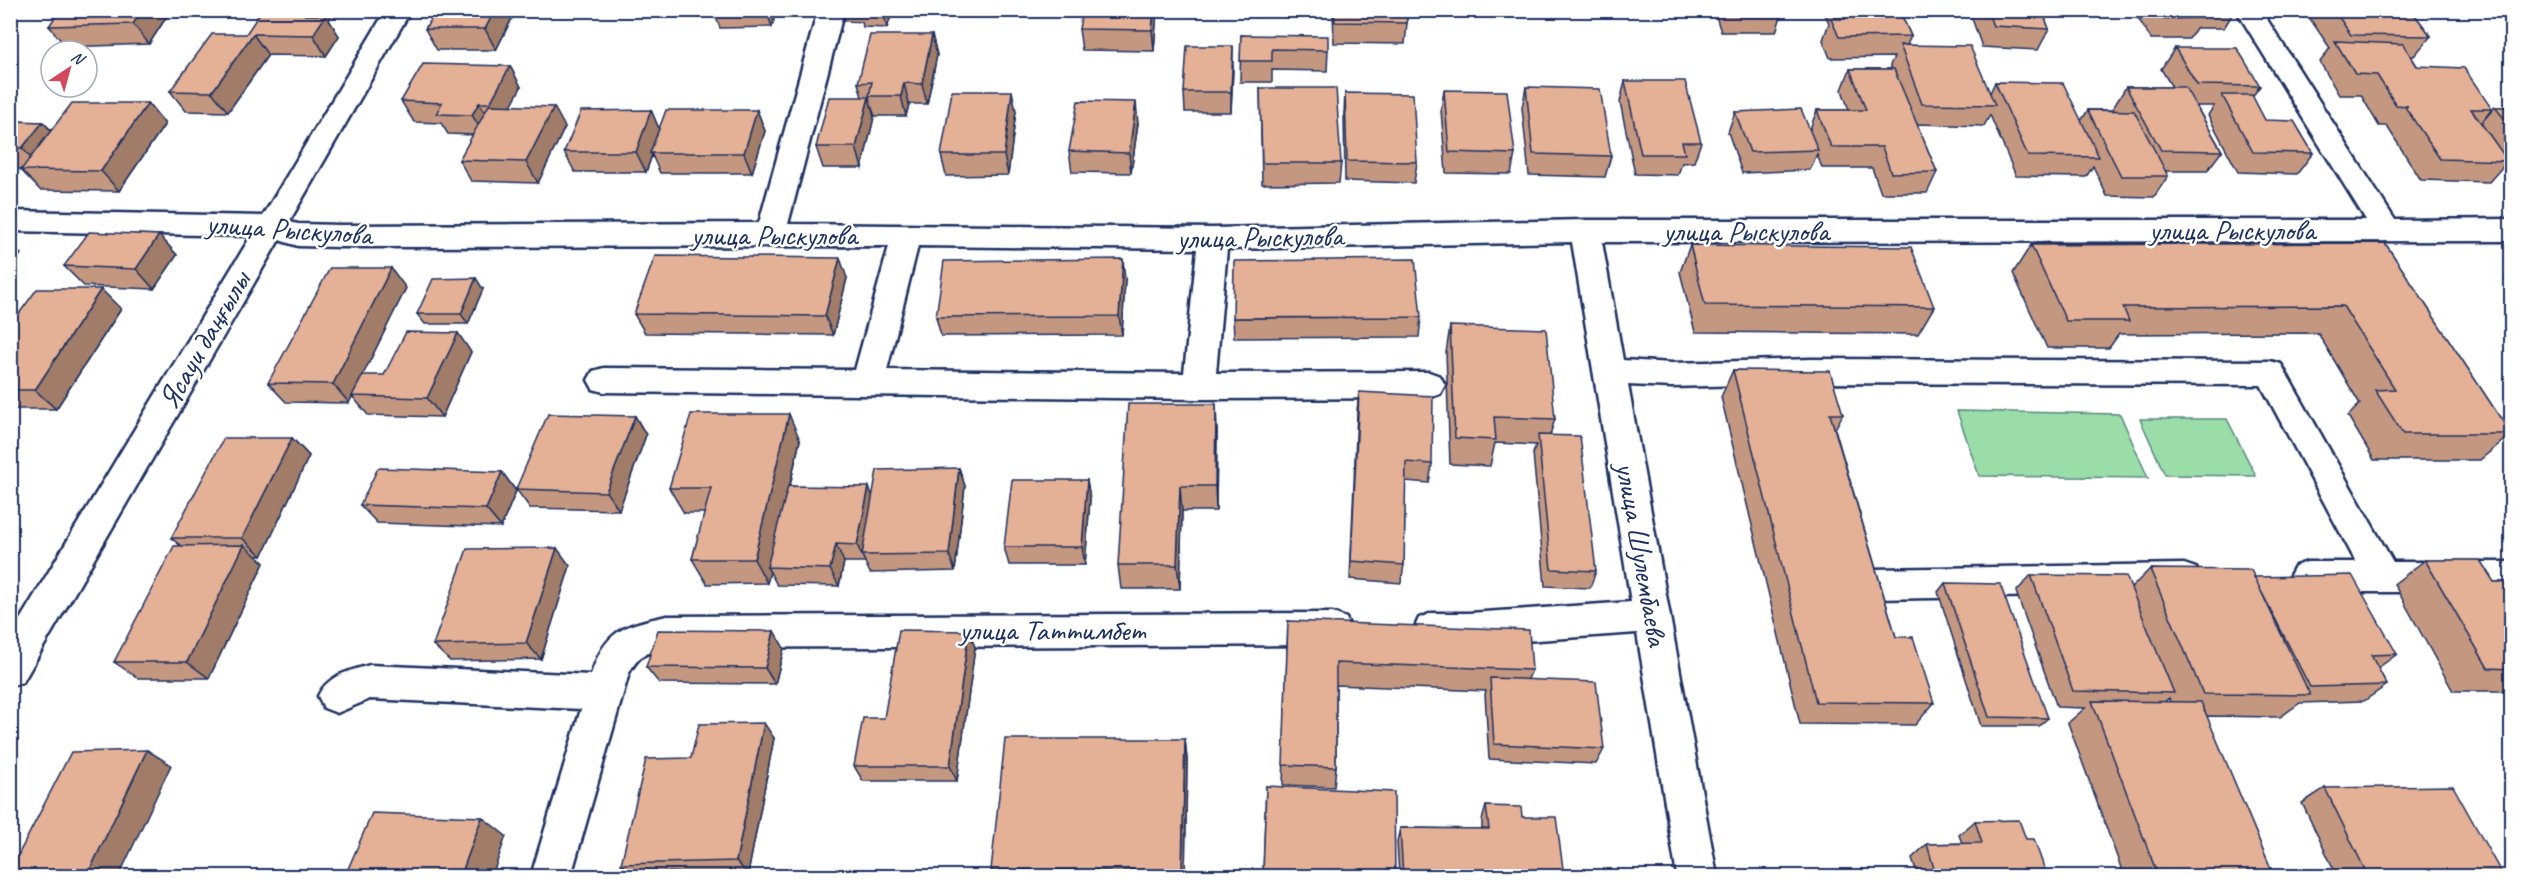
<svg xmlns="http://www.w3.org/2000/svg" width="2522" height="887" viewBox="0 0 2522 887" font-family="Caveat,sans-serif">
	<rect width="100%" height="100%" fill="#fff"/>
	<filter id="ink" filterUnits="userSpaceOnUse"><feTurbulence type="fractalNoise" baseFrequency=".0167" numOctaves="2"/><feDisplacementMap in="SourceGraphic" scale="12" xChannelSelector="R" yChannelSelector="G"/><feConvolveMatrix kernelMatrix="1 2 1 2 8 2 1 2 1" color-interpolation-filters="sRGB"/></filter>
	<g filter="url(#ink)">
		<path fill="#9adda8" stroke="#5a8683" stroke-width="1.5" d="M 1957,411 L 2120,414 L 2148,478 L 1979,476 Z
			M 2140,419 L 2227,419 L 2256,476 L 2165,475 Z"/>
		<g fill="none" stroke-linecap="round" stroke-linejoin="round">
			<g stroke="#1b2f5e" stroke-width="5">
				<path id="minor" d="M 386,10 L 411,10 L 289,222 L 298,224 L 340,225 L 759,223 L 818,10 L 844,10 L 788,224 L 1213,228 L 1585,220 L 2366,220 L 2236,10 L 2261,10 L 2395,220 L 2512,219 L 2512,241 L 1602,242 L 1623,360 L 1672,363 L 1811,359 L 2270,361 L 2281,364 L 2393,562 L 2512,562 L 2512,592 L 2307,592 L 2295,588 L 2289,577 L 2295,566 L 2307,562 L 2356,562 L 2261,385 L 1811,383 L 1672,387 L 1628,385 L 1717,876 L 1677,876 L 1637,633 L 1469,645 L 1432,645 L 1419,640 L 1414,629 L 1419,618 L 1432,613 L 1469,613 L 1631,602 L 1572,242 L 1227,249 L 1216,373 L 1429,372 L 1440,376 L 1445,385 L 1440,394 L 1429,398 L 1199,399 L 604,392 L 593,389 L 588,380 L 593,371 L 604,368 L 855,370 L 889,246 L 340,247 L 298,246 L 279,240 L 23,682 L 10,686 L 10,636 L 251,236 L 10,231 L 10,211 L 263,216 ZM 918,246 L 1197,249 L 1184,373 L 887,370 Z
					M 2184,564 L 2196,568 L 2202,579 L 2196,590 L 2184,594 L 1873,599 L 1860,595 L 1855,584 L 1860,573 L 1873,569 Z
					M 1333,613 L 1346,618 L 1351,629 L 1346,640 L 1333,645 L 667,648 C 646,653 640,653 629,673 L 571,876 L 531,876 L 581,709 L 370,699 L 337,713 L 324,708 L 318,696 C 328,675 349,671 370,665 L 591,675 C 605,630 624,625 667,616 Z"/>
			</g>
			<use href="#minor" fill="#fff" fill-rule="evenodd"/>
		</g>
		<path fill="#c49781" stroke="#1b2f5e" stroke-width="1.5" fill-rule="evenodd" d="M 171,10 L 149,44 L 66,47 L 49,26 Z
			M 436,10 L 511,10 L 513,16 L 496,50 L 437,50 L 425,29 Z
			M 713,10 L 777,10 L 772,27 L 720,28 Z
			M 842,10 L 893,10 L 887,28 L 863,27 L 862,22 L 845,21 Z
			M 1157,10 L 1154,51 L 1082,50 L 1079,29 Z
			M 1333,10 L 1406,10 L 1407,23 L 1405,44 L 1334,43 Z
			M 1714,10 L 1783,10 L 1776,32 L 1721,32 Z
			M 1823,10 L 1899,10 L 1911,36 L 1907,45 L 1990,93 L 1995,82 L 2081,121 L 2088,110 L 2114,110 L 2113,108 L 2126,87 L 2172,87 L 2161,69 L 2175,48 L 2260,86 L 2252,97 L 2265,120 L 2313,153 L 2297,174 L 2238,172 L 2208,115 L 2214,106 L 2196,106 L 2222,151 L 2207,171 L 2165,171 L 2168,176 L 2154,197 L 2107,196 L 2093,166 L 2086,177 L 2016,176 L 1990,115 L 1984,126 L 1917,124 L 1937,172 L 1927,193 L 1881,193 L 1872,168 L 1822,168 L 1817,154 L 1810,170 L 1742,173 L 1728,132 L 1735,112 L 1810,129 L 1817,110 L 1849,110 L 1842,90 L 1850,69 L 1892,69 L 1890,65 L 1894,57 L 1830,58 L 1823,40 L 1829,23 Z
			M 1969,10 L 2042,10 L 2049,29 L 2038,50 L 1982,47 Z
			M 2133,10 L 2235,10 L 2224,28 L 2196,28 L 2189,39 L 2151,39 Z
			M 2304,10 L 2411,10 L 2431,36 L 2414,56 L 2411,56 L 2417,66 L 2492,109 L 2481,123 L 2495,107 L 2511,107 L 2511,165 L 2506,165 L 2505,164 L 2489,182 L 2421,180 L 2388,128 L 2388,126 L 2379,126 L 2361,95 L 2339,95 L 2320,62 L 2330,48 Z
			M 329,20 L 339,36 L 326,56 L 268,55 L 228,112 L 186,111 L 170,91 L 246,34 Z
			M 932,35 L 937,55 L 927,104 L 909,104 L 906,116 L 875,116 L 870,103 L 874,117 L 862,168 L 823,168 L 816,147 L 862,97 L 858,83 Z
			M 1241,35 L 1328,50 L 1327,71 L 1272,70 L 1272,82 L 1240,82 Z
			M 510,66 L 521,87 L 511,105 L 565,127 L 538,183 L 471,181 L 459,160 L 473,135 L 448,134 L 441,123 L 414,122 L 401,101 Z
			M 1233,67 L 1231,112 L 1185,112 L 1184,92 Z
			M 1625,81 L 1701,142 L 1694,162 L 1682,163 L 1678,175 L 1635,174 L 1620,102 Z
			M 1526,87 L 1611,156 L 1605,177 L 1529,175 L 1522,108 Z
			M 1260,88 L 1341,163 L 1339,183 L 1262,184 Z
			M 1444,90 L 1515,154 L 1511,174 L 1446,173 L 1441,110 Z
			M 1345,93 L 1417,162 L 1414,183 L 1345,181 L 1344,114 Z
			M 148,103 L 165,124 L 119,191 L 40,190 L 21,170 L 22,169 L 10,168 L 10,121 L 43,122 L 51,130 Z
			M 651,110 L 659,129 L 757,110 L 765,131 L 752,173 L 660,173 L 652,155 L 646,172 L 575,172 L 564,152 Z
			M 1016,111 L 1008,175 L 946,176 L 941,155 Z
			M 1138,123 L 1131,173 L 1072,172 L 1069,151 Z
			M 159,235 L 177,255 L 154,289 L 84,286 L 64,266 Z
			M 2385,243 L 2511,434 L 2480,460 L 2374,460 L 2348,416 L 2360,404 L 2318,333 L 2119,334 L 2109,348 L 2047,348 L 2013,273 L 2031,245 Z
			M 1690,245 L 1934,307 L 1918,334 L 1695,332 L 1680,272 Z
			M 2511,273 L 2511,288 L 2505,279 Z
			M 847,278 L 833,335 L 645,333 L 634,314 Z
			M 1125,279 L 1122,335 L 941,336 L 936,317 Z
			M 406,288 L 358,384 L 384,375 L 471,352 L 442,417 L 368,415 L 352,396 L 349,403 L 286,402 L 268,383 Z
			M 483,289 L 468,324 L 425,324 L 417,314 Z
			M 121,309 L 56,409 L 10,409 L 10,326 Z
			M 1421,317 L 1419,337 L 1234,338 L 1233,318 Z
			M 1450,326 L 1555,419 L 1550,435 L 1596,571 L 1590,588 L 1545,586 L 1533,453 L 1536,445 L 1495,443 L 1490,466 L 1450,464 L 1446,353 Z
			M 1733,370 L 1843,414 L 1835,429 L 1896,637 L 1934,703 L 1915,725 L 1800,724 L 1721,397 Z
			M 1359,392 L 1432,464 L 1429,483 L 1405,481 L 1404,565 L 1401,583 L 1350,579 L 1357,411 Z
			M 635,416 L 646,435 L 619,510 L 530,508 L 516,489 Z
			M 1217,430 L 1216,511 L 1182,511 L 1180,589 L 1121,589 L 1118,565 Z
			M 292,438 L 309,456 L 262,556 L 256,556 L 264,563 L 209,678 L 138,678 L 114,662 L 181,546 L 171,538 Z
			M 800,440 L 790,486 L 872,495 L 959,468 L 965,486 L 955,571 L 870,573 L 865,562 L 844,562 L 839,586 L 777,585 L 770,572 L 767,583 L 707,584 L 692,559 L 705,513 L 684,513 L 669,488 Z
			M 502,472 L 516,491 L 501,527 L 377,523 L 360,505 Z
			M 1087,480 L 1090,499 L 1085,565 L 1009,565 L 1004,547 Z
			M 2425,560 L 2494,582 L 2511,582 L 2511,691 L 2453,691 L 2394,584 Z
			M 570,566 L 541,659 L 450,661 L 433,645 Z
			M 2150,569 L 2254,577 L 2397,654 L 2378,668 L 2387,685 L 2364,701 L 2300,703 L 2280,717 L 2206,716 L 2274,876 L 2124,876 L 2068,723 L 2085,708 L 2057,707 L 2016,592 L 2031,575 L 2131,588 ZM 2169,698 L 2170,702 L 2164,702 Z
			M 1945,583 L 2048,718 L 2039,726 L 1981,726 L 1938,592 Z
			M 1288,621 L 1532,670 L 1528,679 L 1604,749 L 1596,764 L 1489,759 L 1485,694 L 1486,691 L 1336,685 L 1336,767 L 1334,787 L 1283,785 Z
			M 975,647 L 957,781 L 863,781 L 854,766 L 884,718 Z
			M 784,648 L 775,684 L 659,683 L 646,667 Z
			M 774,738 L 748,874 L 728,875 L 762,876 L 635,876 L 621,864 L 691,758 Z
			M 1185,739 L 1187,760 L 1185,876 L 994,876 L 991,870 Z
			M 1266,786 L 1395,876 L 1263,876 Z
			M 2325,788 L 2503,876 L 2337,876 L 2302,803 Z
			M 1486,806 L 1522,817 L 1564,876 L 1399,876 L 1397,842 L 1400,828 L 1482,829 L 1482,820 Z
			M 1975,821 L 2026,839 L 2047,876 L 1918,876 L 1912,858 L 1927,844 L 1962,843 L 1959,835 Z"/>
		<path fill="#a07b69" stroke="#1b2f5e" stroke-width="1.5" d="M 142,10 L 171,10 L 149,44 L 133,24 Z
			M 308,10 L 335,10 L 329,20 L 339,36 L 326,56 L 313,35 L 305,15 Z
			M 495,10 L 511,10 L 513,16 L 496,50 L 485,29 Z
			M 766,10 L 777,10 L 772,27 Z
			M 886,10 L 893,10 L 887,28 L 884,17 Z
			M 1154,10 L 1157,10 L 1154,51 L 1152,30 Z
			M 253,34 L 268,55 L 228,112 L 212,92 Z
			M 932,35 L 937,55 L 927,104 L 922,84 Z
			M 1233,46 L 1233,67 L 1231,112 L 1231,92 Z
			M 510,66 L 521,87 L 502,123 L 490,103 Z
			M 904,83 L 909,104 L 906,116 L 901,96 Z
			M 1012,91 L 1016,111 L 1008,175 L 1004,155 Z
			M 869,97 L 874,117 L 862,168 L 856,147 Z
			M 1136,102 L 1138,123 L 1131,173 L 1129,153 Z
			M 148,103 L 165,124 L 119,191 L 101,171 Z
			M 479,103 L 491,123 L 484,135 L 472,115 Z
			M 554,107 L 565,127 L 538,183 L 526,162 Z
			M 651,110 L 660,131 L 650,153 L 652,155 L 646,172 L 636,152 Z
			M 757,110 L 765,131 L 752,173 L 744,153 Z
			M 43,122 L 61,142 L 41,169 L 22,148 Z
			M 159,235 L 177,255 L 154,289 L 136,269 Z
			M 10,244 L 21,254 L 10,269 Z
			M 840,258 L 847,278 L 833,335 L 825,316 Z
			M 1123,259 L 1125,279 L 1122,335 L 1119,316 Z
			M 391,268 L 406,288 L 349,403 L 333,384 Z
			M 476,278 L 483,289 L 468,324 L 461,314 Z
			M 101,289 L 121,309 L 56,409 L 35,390 Z
			M 458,333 L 471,352 L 442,417 L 427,398 Z
			M 1216,404 L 1217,430 L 1216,511 L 1215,486 Z
			M 789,414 L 800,440 L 771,567 L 767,567 L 770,572 L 767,583 L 754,559 Z
			M 635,416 L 646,435 L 619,510 L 606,492 Z
			M 292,438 L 309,456 L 262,556 L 242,538 Z
			M 959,468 L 965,486 L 955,571 L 949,554 Z
			M 502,472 L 516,491 L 501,527 L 486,509 Z
			M 1087,480 L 1090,499 L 1085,565 L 1082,547 Z
			M 1180,486 L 1182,511 L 1180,589 L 1177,565 Z
			M 869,487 L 876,505 L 862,555 L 865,562 L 857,545 Z
			M 836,544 L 844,562 L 839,586 L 830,569 Z
			M 244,545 L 264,563 L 209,678 L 187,662 Z
			M 557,548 L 570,566 L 541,659 L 526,643 Z
			M 774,631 L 784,648 L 775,684 L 765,668 Z
			M 969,631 L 975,647 L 957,781 L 950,766 Z
			M 764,723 L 774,738 L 748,874 L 736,861 Z
			M 1185,739 L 1187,760 L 1185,876 L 1183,876 L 1182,870 Z
			M 147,750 L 171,765 L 119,876 L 87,876 Z
			M 482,817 L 506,836 L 492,876 L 464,876 L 461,875 Z"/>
		<path fill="#e4b096" stroke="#1b2f5e" stroke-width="1.5" d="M 60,10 L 142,10 L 133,24 L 49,26 Z
			M 262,10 L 308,10 L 305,15 L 326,15 L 313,35 L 253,34 L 212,92 L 170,91 L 212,34 L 246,34 Z
			M 436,10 L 495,10 L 485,29 L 425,29 Z
			M 848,10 L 886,10 L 884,17 L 860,16 L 862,11 Z
			M 1082,10 L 1154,10 L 1152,30 L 1079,29 Z
			M 1334,10 L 1406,10 L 1407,23 L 1335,22 Z
			M 1727,10 L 1783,10 L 1783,11 L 1728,11 Z
			M 1841,10 L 1899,10 L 1911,36 L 1839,37 L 1831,19 L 1845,19 Z
			M 1987,10 L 2042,10 L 2049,29 L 1993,26 Z
			M 2159,10 L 2198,10 L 2203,18 L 2164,19 Z
			M 2334,10 L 2411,10 L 2431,36 L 2351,35 Z
			M 870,35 L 932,35 L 922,84 L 904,83 L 901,96 L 869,96 L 872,82 L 858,83 Z
			M 1241,35 L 1328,36 L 1328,50 L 1272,49 L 1272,61 L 1240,61 Z
			M 2335,41 L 2403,44 L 2417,66 L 2464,68 L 2492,109 L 2471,109 L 2508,161 L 2440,159 L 2405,107 L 2408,106 L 2396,105 L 2377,75 L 2355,74 Z
			M 1900,45 L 1970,46 L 1995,105 L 1922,104 Z
			M 1187,46 L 1233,46 L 1231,92 L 1184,92 Z
			M 2175,48 L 2237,48 L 2260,86 L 2197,85 Z
			M 423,64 L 510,66 L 490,103 L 479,103 L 472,115 L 436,114 L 442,103 L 401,101 Z
			M 1850,69 L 1894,69 L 1937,172 L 1891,173 L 1882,147 L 1831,147 L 1817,110 L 1866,110 Z
			M 1625,81 L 1685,81 L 1701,142 L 1682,142 L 1685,154 L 1641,154 Z
			M 1995,82 L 2063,83 L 2099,157 L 2028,156 Z
			M 1526,87 L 1600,89 L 1611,156 L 1533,154 Z
			M 2126,87 L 2185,87 L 2222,151 L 2161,150 Z
			M 1260,88 L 1336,88 L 1341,163 L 1262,163 Z
			M 1444,90 L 1507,91 L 1515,154 L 1449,152 Z
			M 952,91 L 1012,91 L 1004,155 L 941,155 Z
			M 1345,93 L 1413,94 L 1417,162 L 1347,161 Z
			M 2222,95 L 2252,95 L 2265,120 L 2294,121 L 2313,153 L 2253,152 Z
			M 829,97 L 869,97 L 856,147 L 816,147 Z
			M 1078,101 L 1136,102 L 1129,153 L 1069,151 Z
			M 72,103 L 148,103 L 101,171 L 21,170 Z
			M 489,105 L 554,107 L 526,162 L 459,160 Z
			M 2495,107 L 2511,107 L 2511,127 Z
			M 1801,109 L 1818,150 L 1750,152 L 1735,112 Z
			M 651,110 L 636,152 L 564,152 L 581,111 Z
			M 666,110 L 757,110 L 744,153 L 650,153 Z
			M 2088,110 L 2134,111 L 2168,176 L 2121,176 Z
			M 10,121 L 43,122 L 22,148 L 10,148 Z
			M 89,232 L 159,235 L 136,269 L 64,266 Z
			M 2385,243 L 2511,434 L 2403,434 L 2375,390 L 2395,389 L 2343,306 L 2123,307 L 2129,321 L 2066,321 L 2031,245 Z
			M 1690,245 L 1911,247 L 1934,307 L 1705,305 Z
			M 655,256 L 840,258 L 825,316 L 634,314 Z
			M 1123,259 L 1119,316 L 936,317 L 944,261 Z
			M 1415,259 L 1421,317 L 1233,318 L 1234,261 Z
			M 330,268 L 391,268 L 333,384 L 268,383 Z
			M 476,278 L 461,314 L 417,314 L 433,279 Z
			M 37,289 L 101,289 L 35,390 L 10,390 L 10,326 Z
			M 1450,326 L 1546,329 L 1555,419 L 1494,417 L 1496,440 L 1455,438 Z
			M 406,332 L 458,333 L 427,398 L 352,396 L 363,375 L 384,375 Z
			M 1733,370 L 1830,371 L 1843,414 L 1830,414 L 1896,637 L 1913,637 L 1934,703 L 1816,702 Z
			M 1359,392 L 1433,396 L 1432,464 L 1406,462 L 1404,565 L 1351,561 Z
			M 1128,404 L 1216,404 L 1215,486 L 1180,486 L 1177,565 L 1118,565 Z
			M 548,414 L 635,416 L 606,492 L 516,489 Z
			M 691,414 L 789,414 L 754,559 L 692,559 L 711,488 L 669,488 Z
			M 1538,435 L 1580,436 L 1596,571 L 1551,569 Z
			M 224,438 L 292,438 L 242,538 L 171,538 Z
			M 378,468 L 502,472 L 486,509 L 360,505 Z
			M 959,468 L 949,554 L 862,555 L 877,470 Z
			M 1012,480 L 1087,480 L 1082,547 L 1004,547 Z
			M 788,486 L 869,487 L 857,545 L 836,544 L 830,569 L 767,567 Z
			M 244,545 L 187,662 L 114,662 L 174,546 Z
			M 557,548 L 526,643 L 433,645 L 467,549 Z
			M 2425,560 L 2480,560 L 2494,582 L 2511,582 L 2511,669 L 2488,668 Z
			M 2150,569 L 2251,570 L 2310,695 L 2203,694 Z
			M 2031,575 L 2126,576 L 2174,693 L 2073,691 Z
			M 2352,575 L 2397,654 L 2371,655 L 2387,685 L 2310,687 L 2254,577 Z
			M 1945,583 L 2000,584 L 2048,718 L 1989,717 Z
			M 1288,621 L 1529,630 L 1532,670 L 1336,663 L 1336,767 L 1283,765 Z
			M 658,630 L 774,631 L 765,668 L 646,667 Z
			M 899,630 L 969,631 L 950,766 L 854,766 L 863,718 L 884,718 Z
			M 1490,678 L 1596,682 L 1604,749 L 1494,744 Z
			M 2092,701 L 2201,702 L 2274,876 L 2158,876 Z
			M 764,723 L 736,861 L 621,864 L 646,759 L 691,758 L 699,724 Z
			M 1005,739 L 1185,739 L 1182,870 L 991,870 Z
			M 147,750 L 87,876 L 10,876 L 10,871 L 71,752 Z
			M 1266,786 L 1394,792 L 1395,876 L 1347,876 L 1263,873 Z
			M 2453,786 L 2503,876 L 2368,876 L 2325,788 Z
			M 1486,806 L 1521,807 L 1522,817 L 1556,817 L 1564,876 L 1403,876 L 1400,828 L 1489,829 Z
			M 372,813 L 482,817 L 461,875 L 491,876 L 345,876 Z
			M 2019,820 L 2026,839 L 2034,839 L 2047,876 L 1936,876 L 1927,844 L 1982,843 L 1975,821 Z
			M 664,872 L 762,876 L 662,876 Z
			M 274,874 L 315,876 L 273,876 Z"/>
	</g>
	<g text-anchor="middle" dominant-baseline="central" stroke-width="5" stroke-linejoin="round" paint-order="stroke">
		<g font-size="30" fill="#1b2f5e" stroke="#fff">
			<text transform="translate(289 229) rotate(4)">улица Рыскулова</text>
			<text x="2232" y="230">улица Рыскулова</text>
			<text x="1746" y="231">улица Рыскулова</text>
			<text x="774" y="235">улица Рыскулова</text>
			<text transform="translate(1260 237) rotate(-1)">улица Рыскулова</text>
			<text transform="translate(204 340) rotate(-60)">Ясауи даңғылы</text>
			<text transform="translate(1642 554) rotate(80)">улица Шулембаева</text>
			<text x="1052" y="630">улица Таттимбет</text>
		</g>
	</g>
	<rect width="2522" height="887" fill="none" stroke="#fff" stroke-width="36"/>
	<rect x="18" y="18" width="2486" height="851" fill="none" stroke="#1b2f5e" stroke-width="2" filter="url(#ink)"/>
	<g transform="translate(69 69) rotate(36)"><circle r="28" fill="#ffffff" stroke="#a4acbf" stroke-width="1.5"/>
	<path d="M0-4.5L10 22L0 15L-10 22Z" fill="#d1495b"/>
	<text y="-9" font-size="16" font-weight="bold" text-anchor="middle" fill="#1b2f5e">N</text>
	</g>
</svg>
